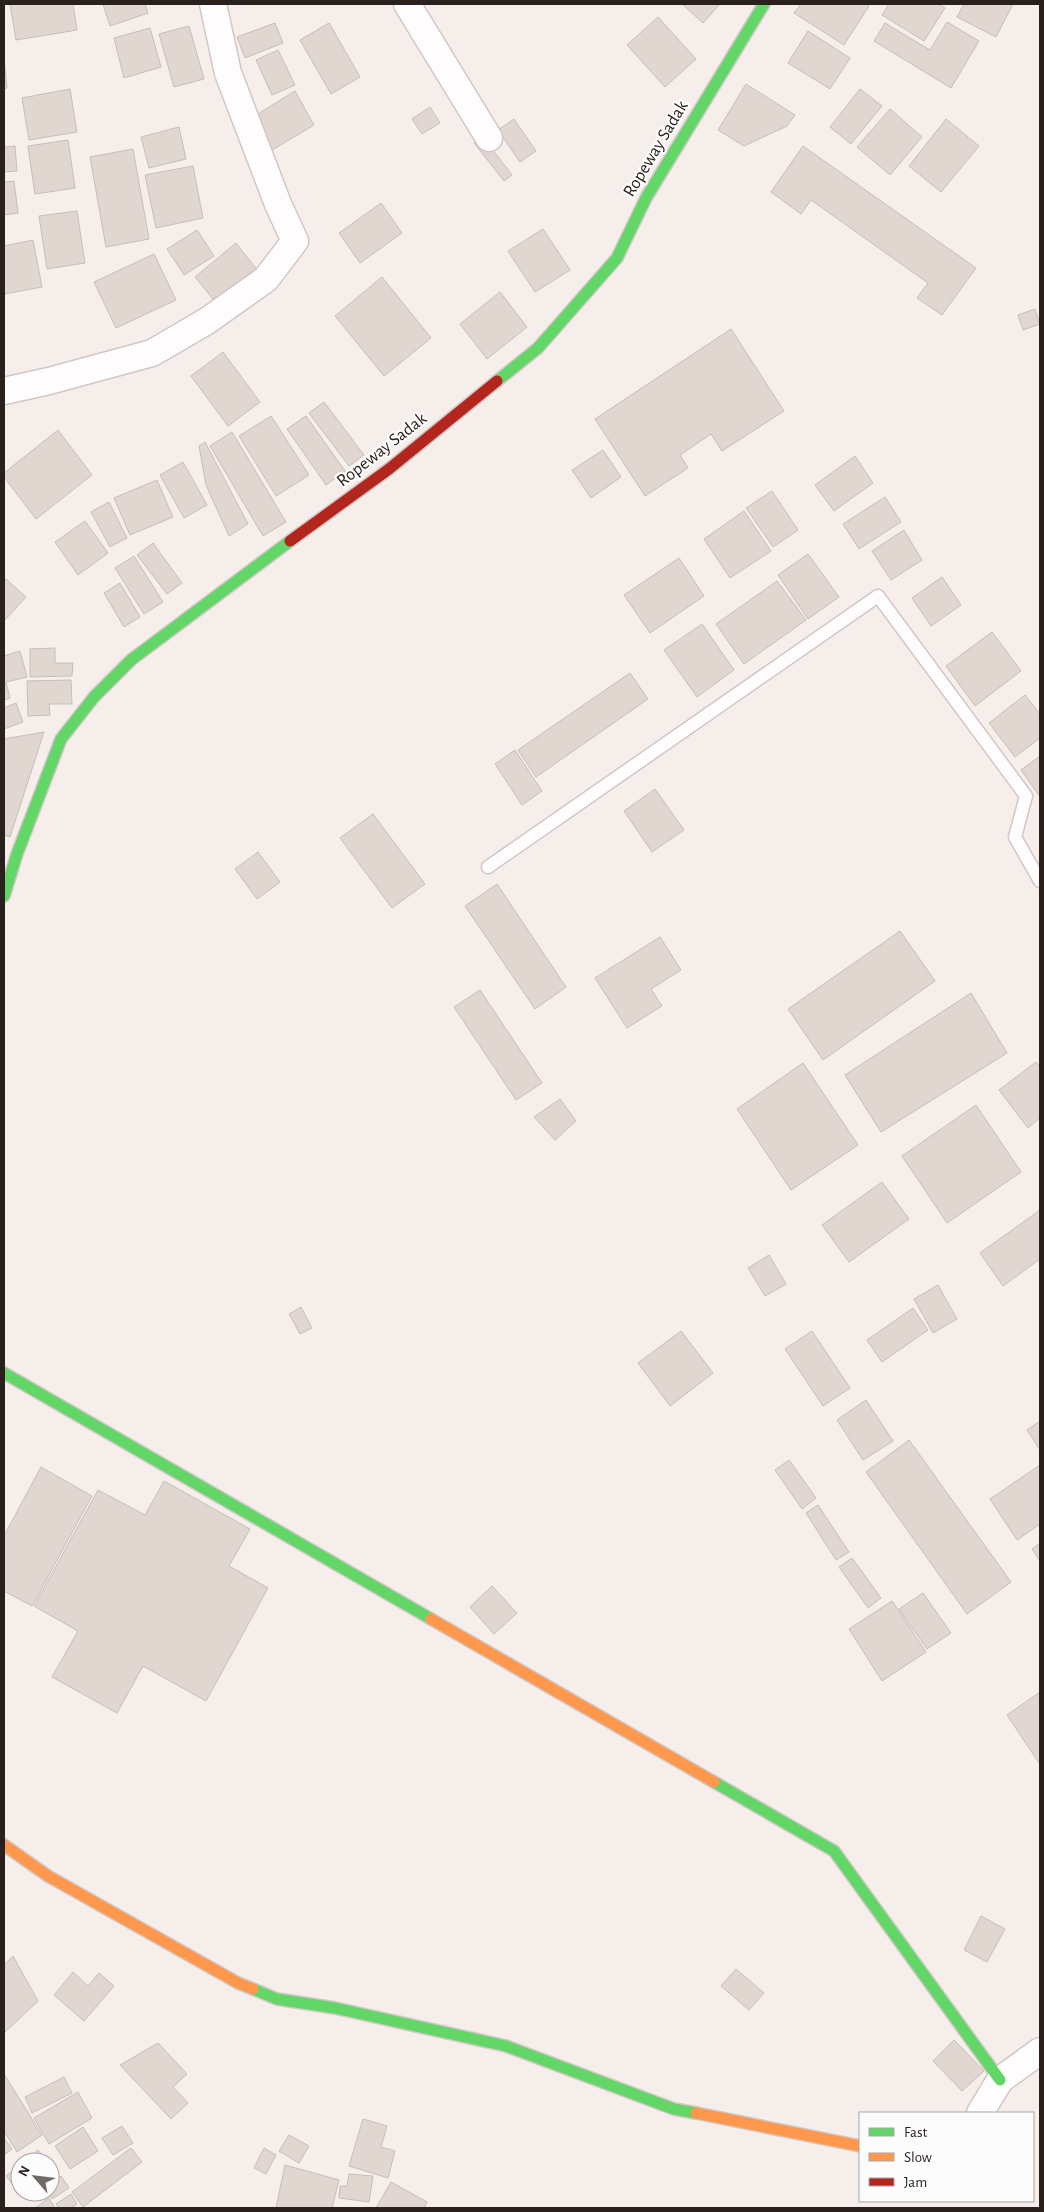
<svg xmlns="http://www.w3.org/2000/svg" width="1044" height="2212" viewBox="0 0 1044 2212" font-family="'Alegreya Sans',sans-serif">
	<rect width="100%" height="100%" fill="#f6eeeb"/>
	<path fill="#e1d7d0" stroke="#c4beb9" d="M 10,4 L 73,4 L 77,30 L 16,40 Z
		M 103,4 L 145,4 L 148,13 L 110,26 Z
		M 682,4 L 720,4 L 703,23 Z
		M 801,4 L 866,4 L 869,6 L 844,45 L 794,13 Z
		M 889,4 L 939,4 L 945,8 L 924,41 L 882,15 Z
		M 964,4 L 1013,4 L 996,37 L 957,17 Z
		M 658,17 L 696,59 L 665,87 L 627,45 Z
		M 947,22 L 979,41 L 951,88 L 874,41 L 885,23 L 930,50 Z
		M 275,23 L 283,43 L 245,58 L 237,37 Z
		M 329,23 L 360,77 L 331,94 L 300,40 Z
		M 189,26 L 204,79 L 174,87 L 159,34 Z
		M 150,28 L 161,67 L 124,78 L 114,38 Z
		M 808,31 L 850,58 L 830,89 L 788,63 Z
		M 278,50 L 295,85 L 272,95 L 256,60 Z
		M 4,58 L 7,88 L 4,89 Z
		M 746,84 L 795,115 L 787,126 L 744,146 L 718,130 Z
		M 70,89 L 77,132 L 29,140 L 22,98 Z
		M 860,89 L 882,106 L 851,144 L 830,127 Z
		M 295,91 L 314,125 L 267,153 L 248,120 Z
		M 430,107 L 440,123 L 422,134 L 412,119 Z
		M 890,109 L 922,137 L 890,175 L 857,147 Z
		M 514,119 L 536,151 L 520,162 L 498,130 Z
		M 946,119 L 979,146 L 941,192 L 909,166 Z
		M 179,127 L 186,159 L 149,168 L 141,137 Z
		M 482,136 L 512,175 L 504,181 L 474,143 Z
		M 68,140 L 75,188 L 35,194 L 28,146 Z
		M 15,146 L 17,171 L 4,172 L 4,147 Z
		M 803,146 L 976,268 L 942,315 L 917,298 L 928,283 L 811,200 L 801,214 L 771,192 Z
		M 133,149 L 149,239 L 106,247 L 90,157 Z
		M 193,166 L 203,218 L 156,228 L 145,175 Z
		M 14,181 L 18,213 L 4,215 L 4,182 Z
		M 381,203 L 402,233 L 360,263 L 339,233 Z
		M 77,211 L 85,263 L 47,269 L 39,216 Z
		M 543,229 L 570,270 L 535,292 L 508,251 Z
		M 197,230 L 214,256 L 184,275 L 167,249 Z
		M 33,240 L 42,287 L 4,294 L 4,246 Z
		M 236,243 L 258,271 L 217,304 L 195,277 Z
		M 154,254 L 176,300 L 116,328 L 94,282 Z
		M 382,277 L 431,338 L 384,376 L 335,316 Z
		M 500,292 L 527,327 L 487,359 L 460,324 Z
		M 1035,309 L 1040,324 L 1023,330 L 1018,315 Z
		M 731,329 L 784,411 L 722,451 L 711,434 L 680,455 L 688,468 L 645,496 L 595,419 Z
		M 223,352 L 260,402 L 228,426 L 191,376 Z
		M 324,402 L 364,455 L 349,466 L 309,413 Z
		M 271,416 L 309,475 L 276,496 L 239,436 Z
		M 306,416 L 345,471 L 326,485 L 287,429 Z
		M 58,430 L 92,475 L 36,519 L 4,477 L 4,473 Z
		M 232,432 L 286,522 L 263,536 L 210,446 Z
		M 205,442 L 248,524 L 229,536 L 206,485 L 199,446 Z
		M 603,450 L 621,477 L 591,498 L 572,470 Z
		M 855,456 L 873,483 L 834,511 L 815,485 Z
		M 183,462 L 207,505 L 184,518 L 160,475 Z
		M 157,480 L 173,517 L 130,535 L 114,498 Z
		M 772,491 L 798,530 L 773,547 L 746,508 Z
		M 885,497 L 901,522 L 859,549 L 843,524 Z
		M 109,502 L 127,538 L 110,547 L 91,512 Z
		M 744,511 L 771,551 L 730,578 L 704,539 Z
		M 85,521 L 108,553 L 78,575 L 55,542 Z
		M 904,530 L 922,560 L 891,580 L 872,551 Z
		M 153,543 L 182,583 L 167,594 L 137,555 Z
		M 808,554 L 839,597 L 808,619 L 778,575 Z
		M 134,556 L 163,602 L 144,614 L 115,568 Z
		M 679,558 L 704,596 L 650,633 L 624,595 Z
		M 942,577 L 961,605 L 931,626 L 912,598 Z
		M 6,579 L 26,597 L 4,621 L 4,581 Z
		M 777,581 L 806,620 L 744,664 L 716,624 Z
		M 120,583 L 140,617 L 124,627 L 104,593 Z
		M 702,624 L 734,670 L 697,697 L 664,650 Z
		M 992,632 L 1021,671 L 975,706 L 946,666 Z
		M 55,648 L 55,663 L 73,663 L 72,676 L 30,677 L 30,649 Z
		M 20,651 L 27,677 L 6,682 L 10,698 L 4,700 L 4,656 Z
		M 630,673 L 648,699 L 536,777 L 518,750 Z
		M 71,680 L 72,704 L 49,704 L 50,715 L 28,716 L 27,681 Z
		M 1025,695 L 1040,714 L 1040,738 L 1015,757 L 989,723 Z
		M 16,703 L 23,722 L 4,729 L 4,708 Z
		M 44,732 L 10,837 L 4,835 L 4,739 Z
		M 515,750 L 542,791 L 522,805 L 495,764 Z
		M 1040,756 L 1040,797 L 1021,770 Z
		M 655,789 L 684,830 L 652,852 L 624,811 Z
		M 373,814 L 425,884 L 392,908 L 340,838 Z
		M 258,852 L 280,882 L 257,899 L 235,869 Z
		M 497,884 L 566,987 L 535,1009 L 465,906 Z
		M 900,931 L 935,981 L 823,1060 L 788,1009 Z
		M 660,937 L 681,970 L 651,989 L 662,1006 L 627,1028 L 595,978 Z
		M 480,990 L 542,1083 L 516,1100 L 454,1007 Z
		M 971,993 L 1007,1053 L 881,1132 L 845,1075 Z
		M 1036,1062 L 1040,1067 L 1040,1118 L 1028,1128 L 999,1090 Z
		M 803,1063 L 858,1145 L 791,1190 L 737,1109 Z
		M 560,1099 L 576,1121 L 555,1140 L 534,1117 Z
		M 976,1105 L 1021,1172 L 947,1223 L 902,1156 Z
		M 882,1182 L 909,1219 L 849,1262 L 822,1225 Z
		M 1040,1210 L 1040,1259 L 1003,1286 L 980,1253 Z
		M 769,1255 L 786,1284 L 765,1296 L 748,1268 Z
		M 938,1285 L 957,1319 L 933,1333 L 914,1299 Z
		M 301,1307 L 312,1328 L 300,1334 L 289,1314 Z
		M 913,1308 L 928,1330 L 882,1362 L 867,1340 Z
		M 681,1331 L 713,1373 L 670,1406 L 638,1363 Z
		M 812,1331 L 850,1388 L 823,1406 L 785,1349 Z
		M 866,1400 L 893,1441 L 863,1460 L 837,1420 Z
		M 1040,1421 L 1040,1450 L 1027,1430 Z
		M 909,1440 L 1011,1582 L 967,1614 L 866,1472 Z
		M 789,1460 L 816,1498 L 802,1509 L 775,1470 Z
		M 1040,1465 L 1040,1524 L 1017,1540 L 990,1499 Z
		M 41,1467 L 92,1496 L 32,1606 L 4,1591 L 4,1536 Z
		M 164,1481 L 250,1529 L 229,1566 L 268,1588 L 206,1701 L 143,1666 L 117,1713 L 52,1677 L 78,1631 L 34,1606 L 98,1490 L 145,1515 Z
		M 818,1505 L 849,1552 L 836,1560 L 806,1513 Z
		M 1040,1543 L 1040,1561 L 1032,1549 Z
		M 852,1558 L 881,1598 L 868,1608 L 839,1567 Z
		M 492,1586 L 517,1613 L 494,1634 L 470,1607 Z
		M 923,1593 L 951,1633 L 927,1649 L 899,1609 Z
		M 892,1601 L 926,1652 L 882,1681 L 849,1629 Z
		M 1040,1692 L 1040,1763 L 1039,1763 L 1007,1715 Z
		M 981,1916 L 1005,1929 L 987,1962 L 964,1950 Z
		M 13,1956 L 38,2001 L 4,2033 L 4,1965 Z
		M 736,1969 L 764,1993 L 749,2010 L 721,1986 Z
		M 73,1972 L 88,1986 L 99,1973 L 114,1986 L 84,2021 L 54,1995 Z
		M 954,2040 L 984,2071 L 962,2091 L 933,2061 Z
		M 158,2043 L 187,2074 L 173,2087 L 188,2103 L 171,2119 L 120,2065 Z
		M 4,2074 L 42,2135 L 17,2152 L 4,2131 Z
		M 64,2077 L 72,2093 L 32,2113 L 25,2097 Z
		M 78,2092 L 92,2118 L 49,2144 L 34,2118 Z
		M 363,2119 L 387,2126 L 381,2147 L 395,2151 L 388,2178 L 349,2166 Z
		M 122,2126 L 133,2143 L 113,2155 L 102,2138 Z
		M 83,2127 L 98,2151 L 70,2169 L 55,2146 Z
		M 289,2135 L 309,2146 L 299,2163 L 279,2151 Z
		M 4,2138 L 12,2149 L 4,2155 Z
		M 131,2148 L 142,2162 L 83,2207 L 72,2192 Z
		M 264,2148 L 276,2155 L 266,2174 L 254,2168 Z
		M 38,2150 L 47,2162 L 24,2162 Z
		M 20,2165 L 20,2192 L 30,2192 L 23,2197 L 6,2176 Z
		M 285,2165 L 339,2180 L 332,2208 L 276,2208 Z
		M 349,2174 L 373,2176 L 369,2202 L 339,2198 L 340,2186 L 347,2186 Z
		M 61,2176 L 69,2188 L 52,2199 L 48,2192 L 50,2192 L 50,2184 Z
		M 391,2182 L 427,2202 L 424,2208 L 376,2208 Z
		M 71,2194 L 77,2204 L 71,2208 L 59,2208 L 56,2204 Z
		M 49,2198 L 55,2208 L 35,2208 Z"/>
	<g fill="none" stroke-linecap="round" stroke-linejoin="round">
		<g stroke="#d1c8c6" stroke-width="15">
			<path id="lane" d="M 488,867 L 878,596 L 1026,796 L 1015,837 L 1040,881"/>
		</g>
		<g stroke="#d1c8c6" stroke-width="29">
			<path id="street" d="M 407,4 L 489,138
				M 4,391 L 49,381 L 152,353 L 207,321 L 266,279 L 295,241 L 278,204 L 228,73 L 213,4
				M 980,2113 L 1000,2080 L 1040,2051"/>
		</g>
		<g stroke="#d1c8c6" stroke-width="14">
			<path id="fast" d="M 497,381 L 538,348 L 617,258 L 646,198 L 764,4
				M 4,896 L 17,854 L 61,739 L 94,697 L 131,660 L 290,541
				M 4,1373 L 431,1619
				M 714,1782 L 834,1851 L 1000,2080
				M 253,1989 L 277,1999 L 335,2008 L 506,2046 L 674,2109 L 696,2113"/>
		</g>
		<g stroke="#d1c8c6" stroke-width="14">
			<path id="slow" d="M 431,1619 L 714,1782
				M 4,1845 L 48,1876 L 238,1983 L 253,1989
				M 696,2113 L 860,2146"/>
		</g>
		<g stroke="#d1c8c6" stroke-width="14">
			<path id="jam" d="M 290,541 L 389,469 L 497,381"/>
		</g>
		<use href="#lane" stroke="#fefcfc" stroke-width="12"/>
		<use href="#street" stroke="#fefcfc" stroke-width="26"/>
		<use href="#fast" stroke="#63d668" stroke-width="11"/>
		<use href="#slow" stroke="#ff974d" stroke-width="11"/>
		<use href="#jam" stroke="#b3261e" stroke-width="11"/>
	</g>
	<g text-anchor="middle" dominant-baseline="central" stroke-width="4.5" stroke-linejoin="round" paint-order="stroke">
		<g font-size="18" fill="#2a211e" stroke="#fcfcfc">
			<text transform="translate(656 149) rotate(-59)">Ropeway Sadak</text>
			<text transform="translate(382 450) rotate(-38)">Ropeway Sadak</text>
		</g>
	</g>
	<rect width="1044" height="2212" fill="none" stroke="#2a211e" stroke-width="10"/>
	<rect x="859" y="2112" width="175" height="90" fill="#fcfcfc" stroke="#a8a4a3"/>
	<rect x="869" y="2128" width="25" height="8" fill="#63d668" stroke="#a8a4a3"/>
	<text x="904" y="2137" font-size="15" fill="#2a211e">Fast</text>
	<rect x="869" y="2153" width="25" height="8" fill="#ff974d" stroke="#a8a4a3"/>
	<text x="904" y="2162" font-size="15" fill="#2a211e">Slow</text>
	<rect x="869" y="2178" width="25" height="8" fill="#b3261e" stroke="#a8a4a3"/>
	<text x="904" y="2187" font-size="15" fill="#2a211e">Jam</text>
	<g transform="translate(35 2177) rotate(298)"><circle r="24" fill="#fcfcfc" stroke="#a8a4a3"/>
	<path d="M0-4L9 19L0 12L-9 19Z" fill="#716966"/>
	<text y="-8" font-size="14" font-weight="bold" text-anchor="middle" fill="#2a211e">N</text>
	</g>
</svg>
